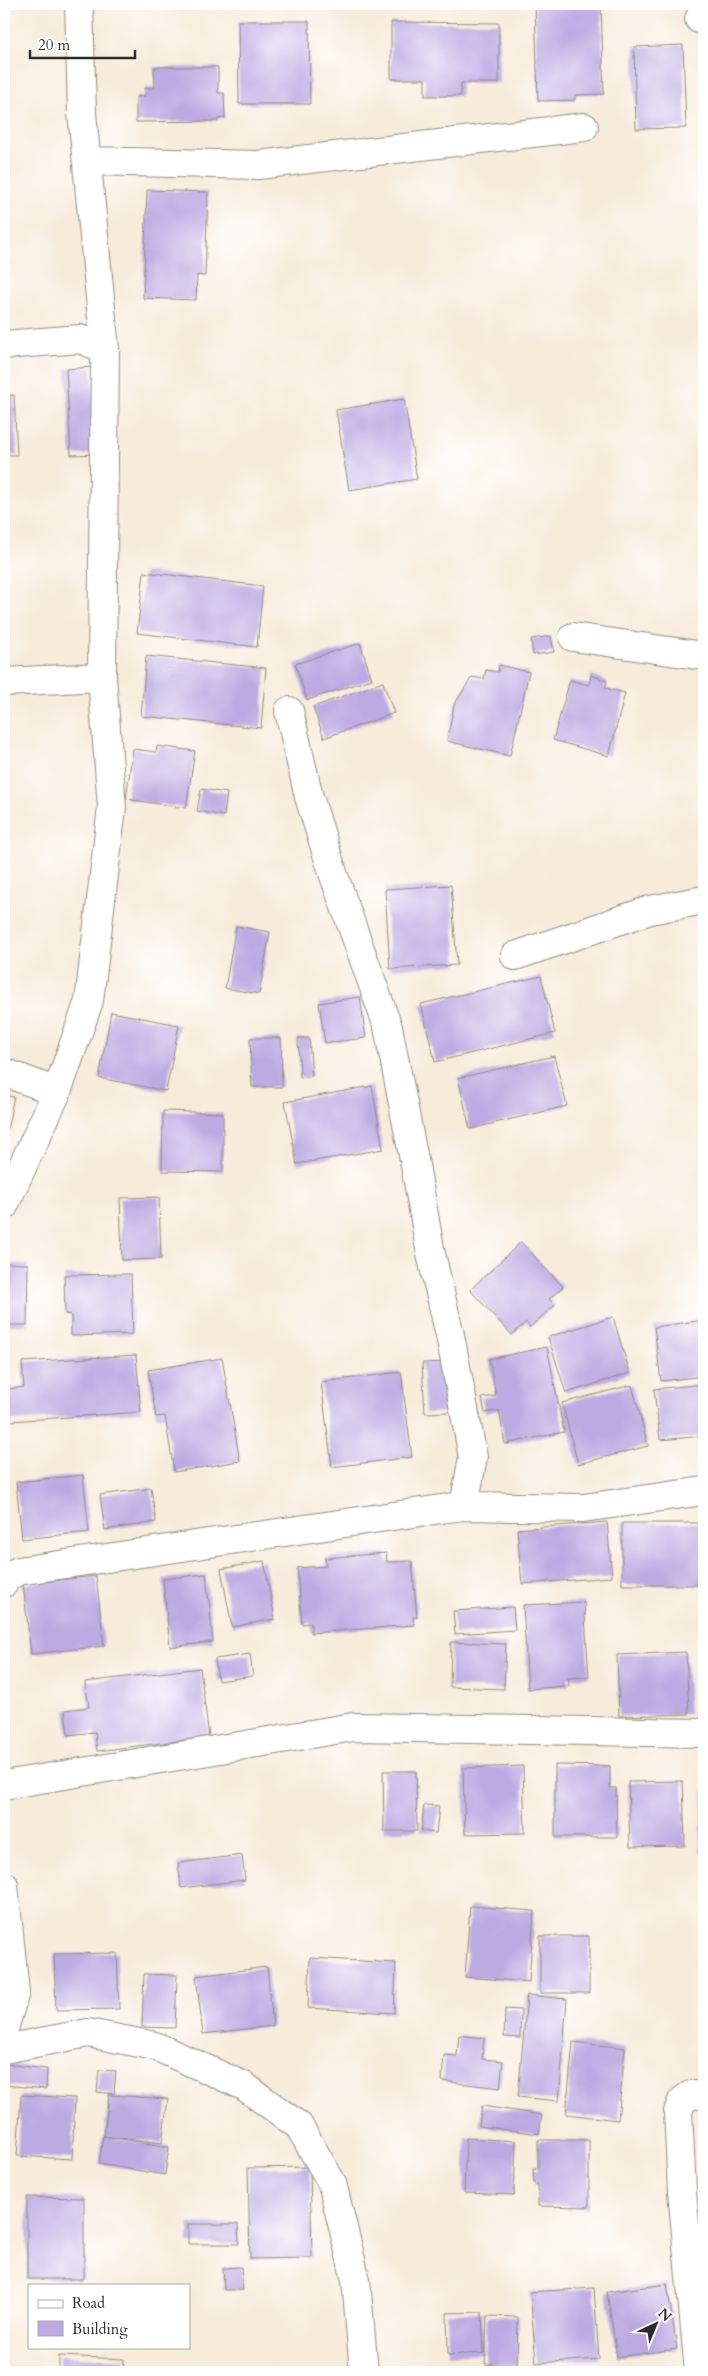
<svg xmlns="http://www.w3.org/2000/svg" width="708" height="2376" viewBox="0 0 708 2376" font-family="Cardo,serif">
	<rect width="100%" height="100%" fill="#fff"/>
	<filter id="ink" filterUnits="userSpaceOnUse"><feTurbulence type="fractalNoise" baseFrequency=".02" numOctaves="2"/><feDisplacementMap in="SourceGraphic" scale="10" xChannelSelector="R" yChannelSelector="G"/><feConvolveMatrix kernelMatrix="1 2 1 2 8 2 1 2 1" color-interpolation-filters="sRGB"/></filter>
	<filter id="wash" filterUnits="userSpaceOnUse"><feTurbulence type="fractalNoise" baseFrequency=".0096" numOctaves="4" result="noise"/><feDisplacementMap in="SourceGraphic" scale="20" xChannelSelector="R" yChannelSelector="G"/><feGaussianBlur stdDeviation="1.12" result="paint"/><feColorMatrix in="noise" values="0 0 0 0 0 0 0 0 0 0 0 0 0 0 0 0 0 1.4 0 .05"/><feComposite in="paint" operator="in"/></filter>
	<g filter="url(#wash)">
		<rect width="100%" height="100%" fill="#f7ebd9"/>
		<g id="blocks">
			<path fill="#beaae3" d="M 372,4 L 430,4 L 431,7 L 373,8 Z
				M 535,4 L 601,4 L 604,94 L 575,95 L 575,100 L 538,101 Z
				M 238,21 L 309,21 L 310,104 L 239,104 Z
				M 391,22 L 499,23 L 499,83 L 461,83 L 461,96 L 425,96 L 425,79 L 391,79 Z
				M 683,45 L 686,128 L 636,129 L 634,47 Z
				M 154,67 L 218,67 L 218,93 L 224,93 L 225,118 L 218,119 L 218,121 L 136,122 L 136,97 L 145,96 L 145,88 L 155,88 Z
				M 147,190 L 208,192 L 205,276 L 197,275 L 196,300 L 143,298 Z
				M 92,367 L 97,454 L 71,455 L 66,369 Z
				M 14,395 L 17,455 L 4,455 L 4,396 Z
				M 404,399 L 417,479 L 349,490 L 336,410 Z
				M 144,572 L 263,586 L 257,647 L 137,633 Z
				M 551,636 L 554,652 L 533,655 L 531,639 Z
				M 360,643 L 372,679 L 307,700 L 295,664 Z
				M 146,656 L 266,668 L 261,728 L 141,716 Z
				M 499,665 L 529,672 L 510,756 L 447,741 L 454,705 L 472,677 L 484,679 L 486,670 L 498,672 Z
				M 591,675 L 607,681 L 605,688 L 625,693 L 609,756 L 553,740 L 570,680 L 589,685 Z
				M 383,682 L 394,713 L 324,738 L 313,707 Z
				M 157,746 L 195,751 L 186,808 L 126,799 L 133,749 L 156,752 Z
				M 201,789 L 227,793 L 224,816 L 197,811 Z
				M 451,885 L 457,965 L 390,969 L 385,889 Z
				M 236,926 L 270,932 L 259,994 L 225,988 Z
				M 541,976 L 555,1033 L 435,1062 L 421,1004 Z
				M 360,997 L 366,1038 L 325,1043 L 319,1003 Z
				M 111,1012 L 179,1025 L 166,1091 L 99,1078 Z
				M 250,1038 L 281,1038 L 282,1087 L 252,1087 Z
				M 298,1038 L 309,1038 L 312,1076 L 300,1078 Z
				M 554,1056 L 567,1106 L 470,1129 L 458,1078 Z
				M 372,1086 L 383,1149 L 297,1164 L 285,1102 Z
				M 4,1095 L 14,1097 L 5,1140 L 4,1140 Z
				M 163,1111 L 223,1113 L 223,1172 L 162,1171 Z
				M 159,1197 L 161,1259 L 122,1260 L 120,1198 Z
				M 521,1242 L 563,1287 L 549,1299 L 555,1305 L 530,1327 L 526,1322 L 512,1335 L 470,1290 Z
				M 4,1263 L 28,1264 L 27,1325 L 4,1325 Z
				M 131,1274 L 133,1334 L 71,1336 L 71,1315 L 65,1314 L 64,1275 Z
				M 613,1317 L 630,1373 L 566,1393 L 548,1337 Z
				M 704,1320 L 704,1376 L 661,1381 L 654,1327 Z
				M 547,1347 L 564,1432 L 505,1444 L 499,1410 L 485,1413 L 482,1398 L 496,1396 L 489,1359 Z
				M 136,1355 L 141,1412 L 11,1421 L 8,1389 L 24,1387 L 22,1362 Z
				M 222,1358 L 240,1461 L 174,1472 L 165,1416 L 156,1417 L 148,1370 Z
				M 447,1362 L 450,1412 L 425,1413 L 422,1363 Z
				M 401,1372 L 412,1457 L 332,1467 L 321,1382 Z
				M 704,1384 L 704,1436 L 660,1440 L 654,1389 Z
				M 632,1385 L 648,1446 L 578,1464 L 562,1403 Z
				M 83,1475 L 89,1532 L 22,1539 L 16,1482 Z
				M 151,1488 L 156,1522 L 105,1530 L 100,1495 Z
				M 607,1522 L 612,1577 L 522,1584 L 517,1529 Z
				M 622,1523 L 704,1523 L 704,1585 L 622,1585 Z
				M 386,1553 L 387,1562 L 412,1561 L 417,1617 L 413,1617 L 414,1625 L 311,1633 L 311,1623 L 302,1624 L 297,1568 L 326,1566 L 325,1558 Z
				M 264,1561 L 275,1619 L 232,1627 L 221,1569 Z
				M 206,1574 L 213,1642 L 170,1647 L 163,1579 Z
				M 96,1576 L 104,1646 L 31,1654 L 23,1584 Z
				M 584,1602 L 589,1677 L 568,1678 L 569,1686 L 528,1689 L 523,1605 Z
				M 513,1607 L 515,1630 L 455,1634 L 453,1611 Z
				M 451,1642 L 506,1644 L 504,1689 L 450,1687 Z
				M 686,1652 L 689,1714 L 619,1716 L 617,1655 Z
				M 250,1654 L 253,1676 L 218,1681 L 215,1659 Z
				M 200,1668 L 209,1737 L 97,1751 L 95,1732 L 68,1735 L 65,1710 L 89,1707 L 85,1682 Z
				M 555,1765 L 610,1766 L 610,1788 L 616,1788 L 617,1837 L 555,1837 Z
				M 523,1766 L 525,1833 L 465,1834 L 463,1768 Z
				M 383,1771 L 416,1771 L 417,1831 L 384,1831 Z
				M 683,1781 L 685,1846 L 630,1847 L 628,1782 Z
				M 703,1791 L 704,1791 L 704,1852 L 700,1852 Z
				M 424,1805 L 439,1806 L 436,1833 L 421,1831 Z
				M 242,1855 L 245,1880 L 181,1888 L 178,1863 Z
				M 470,1906 L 534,1911 L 529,1982 L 465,1977 Z
				M 540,1936 L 589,1936 L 589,1993 L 540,1993 Z
				M 117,1953 L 119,2009 L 56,2010 L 54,1954 Z
				M 310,1958 L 396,1963 L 394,2013 L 308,2008 Z
				M 267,1967 L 273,2026 L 203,2034 L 196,1976 Z
				M 144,1974 L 177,1975 L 175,2028 L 142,2027 Z
				M 527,1995 L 567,1999 L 559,2101 L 518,2097 Z
				M 505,2009 L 521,2010 L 520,2038 L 504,2037 Z
				M 459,2035 L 484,2038 L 482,2059 L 503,2061 L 500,2088 L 442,2081 L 444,2055 L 457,2056 Z
				M 573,2042 L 625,2048 L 618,2120 L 566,2114 Z
				M 6,2064 L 47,2069 L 46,2089 L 4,2085 Z
				M 99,2070 L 116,2071 L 114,2094 L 97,2092 Z
				M 21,2095 L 75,2098 L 72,2159 L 17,2156 Z
				M 109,2095 L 168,2099 L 162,2143 L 104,2136 Z
				M 482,2106 L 542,2115 L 539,2134 L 479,2126 Z
				M 703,2130 L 704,2130 L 704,2151 L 701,2150 Z
				M 103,2136 L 169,2147 L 165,2175 L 99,2164 Z
				M 466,2138 L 516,2141 L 514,2195 L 464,2193 Z
				M 538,2140 L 589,2140 L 589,2207 L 538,2206 L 538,2185 L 534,2184 L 533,2169 L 538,2169 Z
				M 310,2167 L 312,2258 L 250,2259 L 248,2168 Z
				M 27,2197 L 84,2198 L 84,2279 L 27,2279 Z
				M 188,2224 L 238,2224 L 239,2244 L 188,2244 Z
				M 241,2267 L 243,2290 L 224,2290 L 223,2268 Z
				M 667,2284 L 677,2349 L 617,2357 L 607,2292 Z
				M 594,2288 L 599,2359 L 536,2363 L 530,2292 Z
				M 482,2312 L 484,2353 L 448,2355 L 447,2313 Z
				M 487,2316 L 518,2317 L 517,2365 L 485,2364 Z
				M 59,2356 L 124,2359 L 123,2372 L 59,2372 Z
				M 225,2369 L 275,2369 L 275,2372 L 225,2372 Z"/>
		</g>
	</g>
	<g filter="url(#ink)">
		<use href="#blocks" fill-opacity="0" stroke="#918b82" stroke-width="1"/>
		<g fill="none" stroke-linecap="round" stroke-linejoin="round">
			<g stroke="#918b82" stroke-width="30">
				<path id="street" d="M 79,4 L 82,113 L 105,349
					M 699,19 L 704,21
					M 87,161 L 258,165 L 584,127
					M 4,345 L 80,339 L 105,349 L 102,677 L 112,807 L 89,1001 L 57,1092 L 4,1206
					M 573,637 L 704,656
					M 4,682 L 102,677
					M 289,711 L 309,797 L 334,876 L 388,1027 L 415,1165 L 431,1254 L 450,1335 L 473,1457 L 464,1506
					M 515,956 L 650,910 L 704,900
					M 4,1072 L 57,1092
					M 4,1583 L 6,1578 L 18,1571 L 441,1509 L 464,1506 L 583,1508 L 704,1491
					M 4,1785 L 353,1727 L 704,1733
					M 4,1885 L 15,1992 L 4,2029
					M 4,2049 L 88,2033 L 155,2046 L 244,2086 L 299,2126 L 332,2183 L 356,2280 L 364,2372
					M 699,2372 L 682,2191 L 678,2112 L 682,2101 L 690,2095 L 704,2095"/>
			</g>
			<use href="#street" stroke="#fff" stroke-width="28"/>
		</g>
	</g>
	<rect width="708" height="2376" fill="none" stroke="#fff" stroke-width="20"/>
	<rect x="28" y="2284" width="162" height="65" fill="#ffffff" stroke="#aaaaaa"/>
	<rect x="38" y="2300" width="25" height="8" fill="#ffffff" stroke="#aaaaaa"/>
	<text x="72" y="2308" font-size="15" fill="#2b2b2b">Road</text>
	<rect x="38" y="2321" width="25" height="15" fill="#beaae3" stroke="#aaaaaa"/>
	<text x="72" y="2334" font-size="15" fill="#2b2b2b">Building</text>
	<g transform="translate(656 2324) rotate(44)" stroke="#ffffff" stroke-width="4" paint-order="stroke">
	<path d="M0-4L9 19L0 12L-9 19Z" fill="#2b2b2b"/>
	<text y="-8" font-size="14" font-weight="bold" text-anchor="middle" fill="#2b2b2b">N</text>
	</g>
	<path d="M30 50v8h105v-8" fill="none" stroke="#2b2b2b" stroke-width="2.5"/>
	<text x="38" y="50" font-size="15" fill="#2b2b2b" stroke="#ffffff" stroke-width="4" paint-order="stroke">20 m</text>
</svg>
